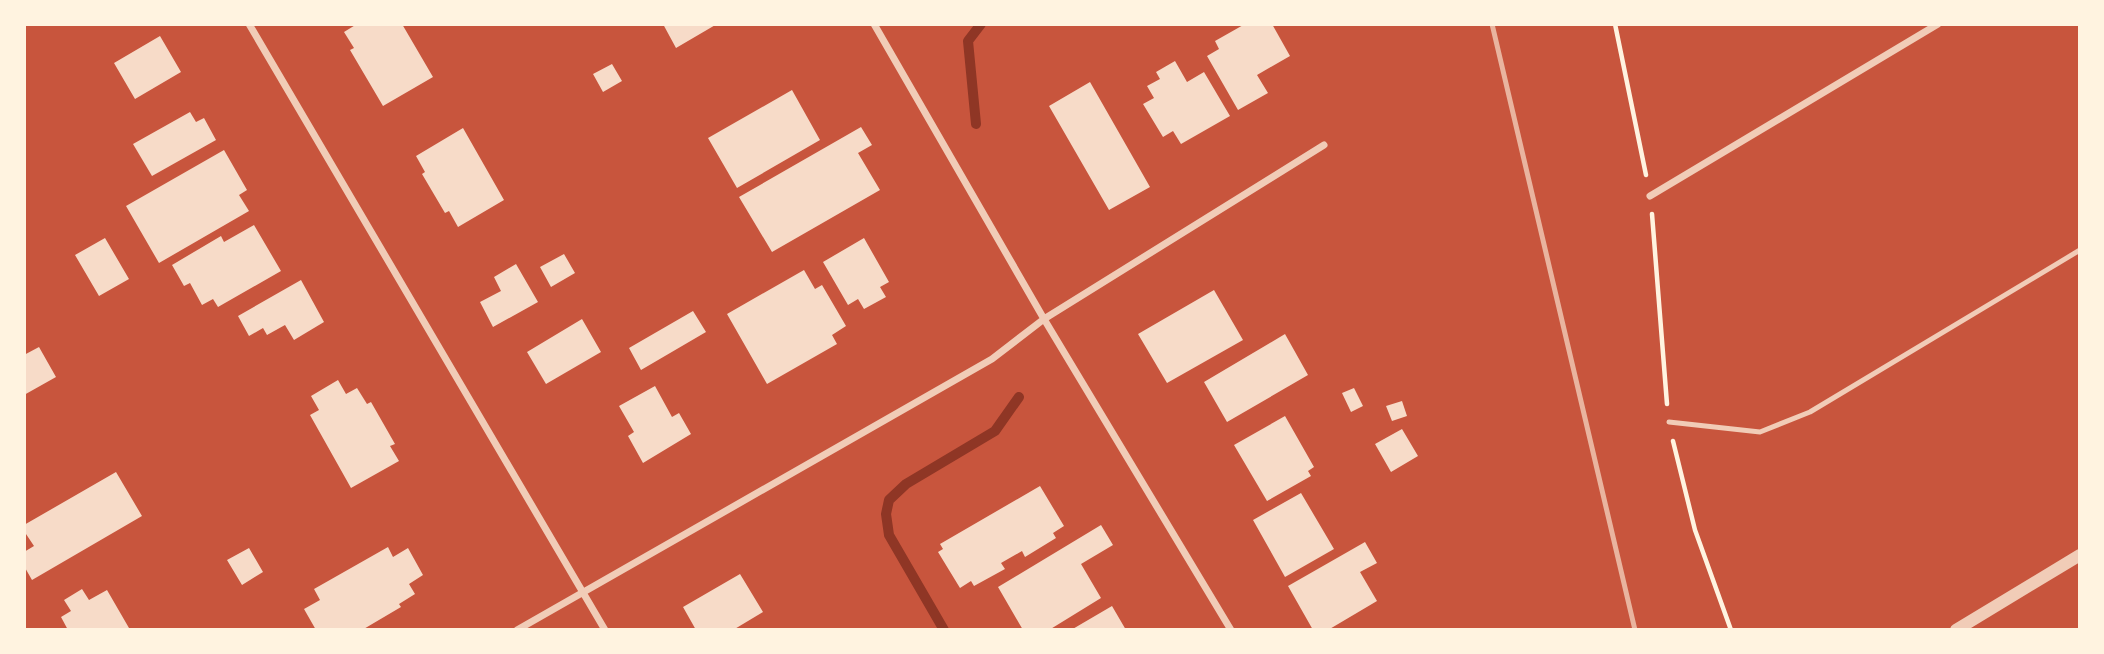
<svg xmlns="http://www.w3.org/2000/svg" width="2104" height="654" viewBox="0 0 2104 654" font-family="'IBM Plex Serif',serif">
	<rect width="100%" height="100%" fill="#c8553d"/>
	<g fill="none" stroke-linecap="round" stroke-linejoin="round">
		<path stroke="#8f3625" stroke-width="10" d="M 976,124 L 968,41 L 981,24
			M 944,630 L 889,535 L 886,514 L 889,500 L 906,484 L 995,431 L 1019,397"/>
	</g>
	<path fill="#f7dbc8" d="M 357,24 L 402,24 L 433,77 L 383,106 L 350,50 L 354,48 L 344,32 Z
		M 663,24 L 717,24 L 676,48 Z
		M 1245,24 L 1272,24 L 1290,56 L 1257,75 L 1268,93 L 1238,110 L 1207,56 L 1219,49 L 1215,41 Z
		M 160,36 L 181,72 L 135,99 L 114,63 Z
		M 1175,61 L 1187,82 L 1204,72 L 1230,116 L 1181,144 L 1173,131 L 1163,137 L 1143,104 L 1154,98 L 1147,86 L 1160,79 L 1156,72 Z
		M 612,64 L 622,81 L 603,92 L 593,74 Z
		M 1090,82 L 1150,187 L 1109,210 L 1049,106 Z
		M 792,90 L 820,140 L 737,188 L 708,138 Z
		M 190,112 L 196,122 L 204,118 L 216,140 L 152,176 L 133,144 Z
		M 861,127 L 872,145 L 858,153 L 880,190 L 772,252 L 739,197 Z
		M 463,128 L 504,200 L 458,227 L 449,211 L 445,213 L 422,174 L 425,172 L 416,156 Z
		M 224,150 L 247,190 L 239,195 L 249,211 L 159,263 L 126,206 Z
		M 254,225 L 281,271 L 218,307 L 213,299 L 202,305 L 190,283 L 184,286 L 172,265 L 221,236 L 224,242 Z
		M 105,238 L 129,279 L 99,296 L 75,255 Z
		M 864,238 L 889,282 L 880,287 L 886,297 L 864,309 L 858,299 L 848,305 L 823,262 Z
		M 564,254 L 575,273 L 551,287 L 540,267 Z
		M 516,264 L 538,302 L 493,327 L 480,302 L 501,291 L 494,277 Z
		M 804,270 L 815,289 L 822,285 L 846,326 L 832,335 L 837,344 L 767,384 L 727,314 Z
		M 301,280 L 324,322 L 294,340 L 285,325 L 267,335 L 263,328 L 249,336 L 238,316 Z
		M 1214,290 L 1243,340 L 1167,383 L 1138,334 Z
		M 693,311 L 706,332 L 641,370 L 629,348 Z
		M 582,319 L 601,352 L 546,384 L 527,352 Z
		M 1285,334 L 1308,375 L 1227,422 L 1204,382 Z
		M 39,347 L 56,377 L 24,395 L 24,355 Z
		M 338,380 L 346,394 L 357,388 L 367,404 L 371,402 L 395,444 L 390,446 L 399,461 L 351,488 L 310,415 L 319,410 L 311,396 Z
		M 655,386 L 672,417 L 679,413 L 691,434 L 643,463 L 628,436 L 634,432 L 619,406 Z
		M 1354,388 L 1363,406 L 1351,412 L 1342,393 Z
		M 1402,401 L 1407,416 L 1392,421 L 1386,406 Z
		M 1285,416 L 1314,467 L 1308,471 L 1311,476 L 1267,501 L 1234,445 Z
		M 1402,429 L 1418,456 L 1391,472 L 1375,444 Z
		M 116,472 L 142,516 L 32,580 L 24,566 L 24,552 L 34,546 L 24,531 L 24,525 Z
		M 1040,486 L 1064,526 L 1053,533 L 1056,538 L 1025,557 L 1022,551 L 1001,563 L 1005,569 L 974,586 L 971,581 L 960,588 L 938,552 L 943,549 L 940,544 Z
		M 1301,493 L 1334,549 L 1285,577 L 1253,520 Z
		M 1101,525 L 1113,545 L 1081,564 L 1101,598 L 1049,630 L 1023,630 L 998,587 Z
		M 1365,542 L 1377,563 L 1360,572 L 1377,601 L 1328,630 L 1313,630 L 1288,586 Z
		M 388,547 L 393,557 L 408,548 L 423,575 L 409,584 L 415,594 L 399,604 L 401,607 L 362,630 L 316,630 L 304,609 L 320,600 L 314,589 Z
		M 249,548 L 263,572 L 242,585 L 227,560 Z
		M 740,574 L 763,612 L 733,630 L 696,630 L 683,607 Z
		M 82,589 L 89,600 L 107,590 L 129,628 L 126,630 L 68,630 L 61,617 L 71,611 L 64,600 Z
		M 1112,606 L 1126,630 L 1071,630 Z"/>
	<g fill="none" stroke-linecap="round" stroke-linejoin="round">
		<path stroke="#fff3e0" stroke-width="4.5" d="M 1615,24 L 1646,175
			M 1652,214 L 1667,404
			M 1673,441 L 1695,530 L 1731,630"/>
		<path stroke="#f1ccb7" stroke-width="5" d="M 1669,422 L 1760,432 L 1810,412 L 2080,250"/>
		<path stroke="#f1ccb7" stroke-width="7" d="M 249,24 L 605,630
			M 874,24 L 1044,319 L 1231,630
			M 1650,196 L 1938,24
			M 517,630 L 992,359 L 1044,319 L 1324,145"/>
		<path stroke="#f1ccb7" stroke-width="12" d="M 1956,630 L 2080,555"/>
		<path stroke="#e9b49f" stroke-width="5" d="M 1492,24 L 1635,630"/>
	</g>
	<rect width="2104" height="654" fill="none" stroke="#fff3e0" stroke-width="52"/>
</svg>
